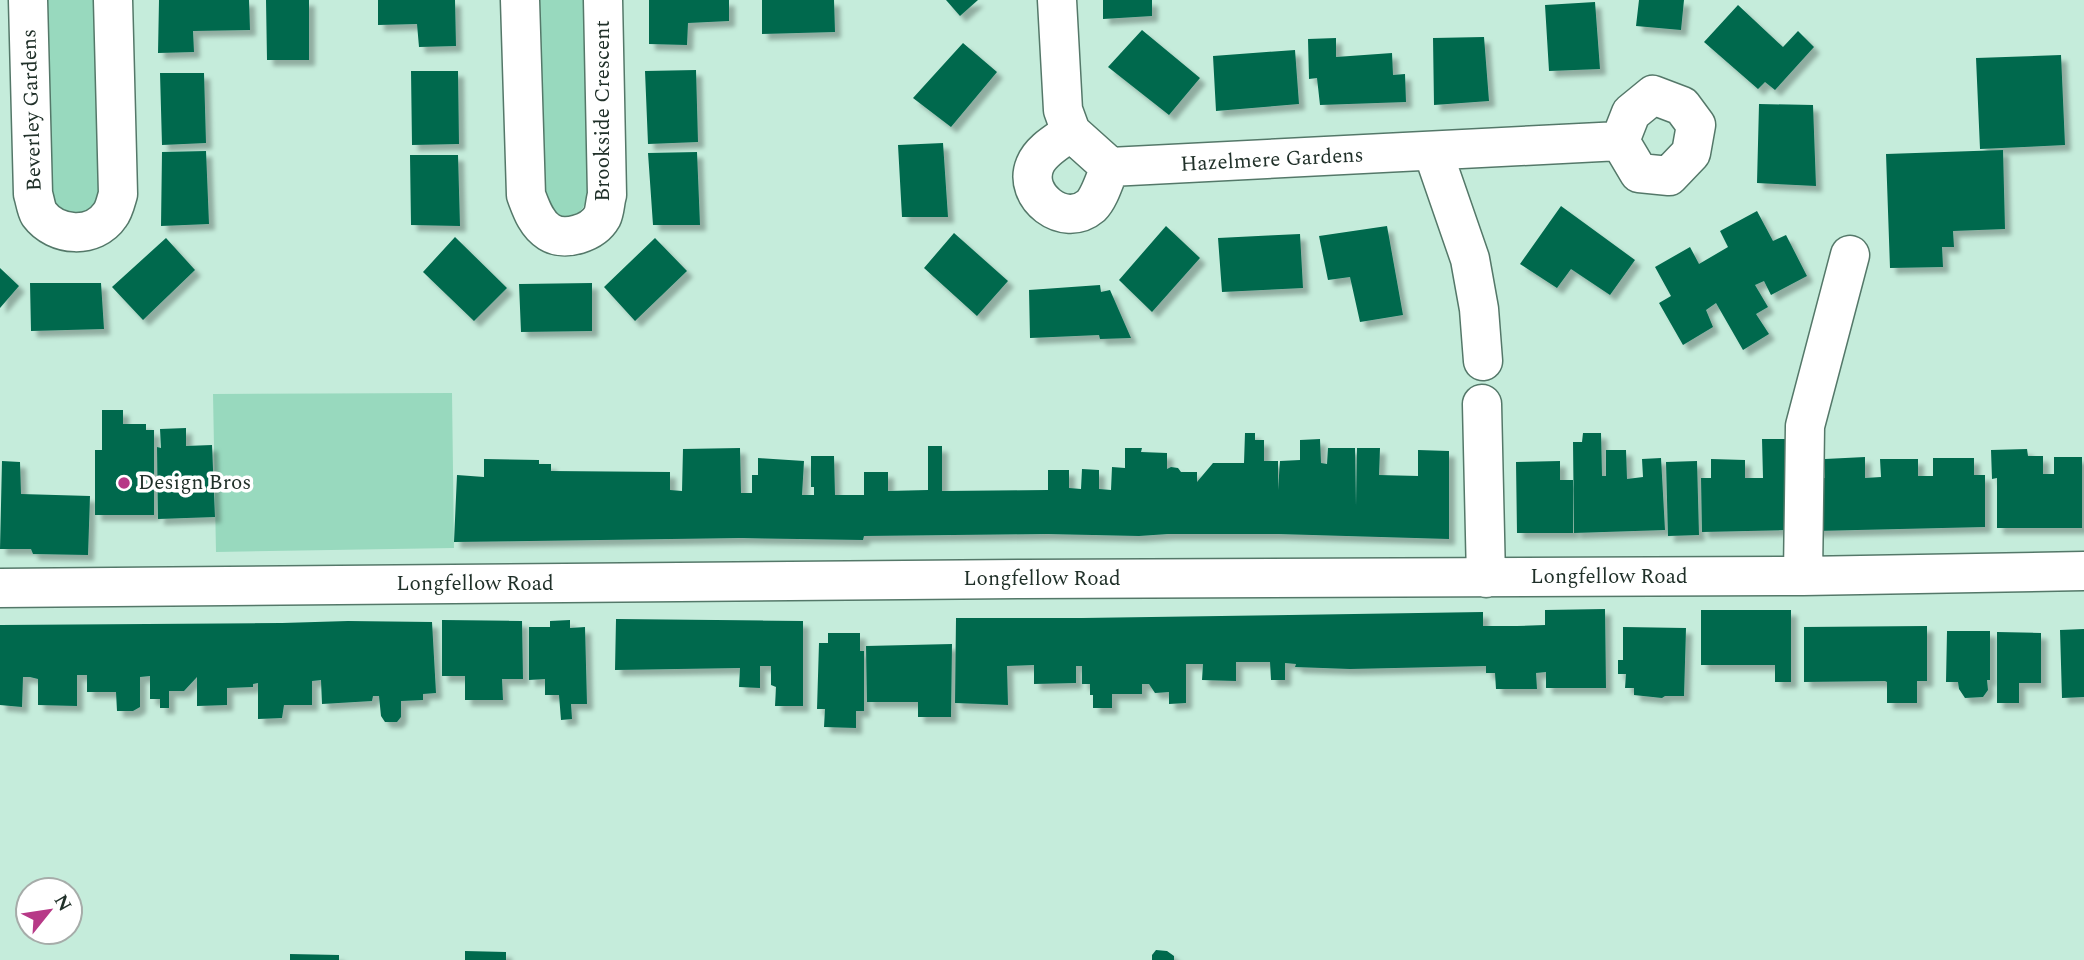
<svg xmlns="http://www.w3.org/2000/svg" width="2084" height="960" viewBox="0 0 2084 960" font-family="Spectral,serif">
	<defs>
		<filter id="shadow"><feDropShadow dx="6" dy="6" stdDeviation="2" flood-color="#0004"/></filter>
	</defs>
	<rect width="100%" height="100%" fill="#c5ecdb"/>
	<path fill="#98d9be" d="M 45,0 L 97,0 L 100,191 L 95,206 L 75,217 L 53,206 L 48,192 Z
		M 535,0 L 587,0 L 590,193 C 581,219 566,225 543,207 Z
		M 452,393 L 454,548 L 216,552 L 213,394 Z"/>
	<path fill="#05694e" filter="url(#shadow)" d="M 159,0 L 249,0 L 250,30 L 193,31 L 194,52 L 158,53 Z
		M 266,0 L 309,0 L 309,60 L 267,60 Z
		M 378,0 L 455,0 L 456,46 L 419,47 L 417,24 L 378,25 Z
		M 649,0 L 729,0 L 729,21 L 688,23 L 687,45 L 649,44 Z
		M 762,0 L 834,0 L 835,32 L 762,34 Z
		M 946,0 L 978,0 L 960,16 Z
		M 1103,0 L 1152,0 L 1152,16 L 1103,19 Z
		M 1639,0 L 1684,0 L 1681,30 L 1636,26 Z
		M 1595,2 L 1600,69 L 1549,71 L 1545,5 Z
		M 1738,5 L 1783,47 L 1798,31 L 1814,47 L 1775,90 L 1765,82 L 1758,89 L 1704,42 Z
		M 1142,30 L 1200,78 L 1169,115 L 1108,67 Z
		M 1484,37 L 1489,101 L 1434,105 L 1433,38 Z
		M 1336,38 L 1336,57 L 1392,53 L 1393,75 L 1405,74 L 1406,102 L 1320,105 L 1317,78 L 1309,79 L 1308,39 Z
		M 963,43 L 997,72 L 951,127 L 913,98 Z
		M 1295,50 L 1299,104 L 1216,111 L 1213,56 Z
		M 2061,55 L 2065,145 L 1980,149 L 1976,58 Z
		M 696,70 L 698,142 L 648,144 L 645,71 Z
		M 411,71 L 458,71 L 459,144 L 412,145 Z
		M 160,73 L 204,73 L 206,143 L 162,145 Z
		M 1759,104 L 1813,105 L 1816,186 L 1757,183 Z
		M 943,143 L 948,217 L 902,217 L 898,145 Z
		M 2003,150 L 2005,229 L 1953,231 L 1954,247 L 1942,247 L 1943,267 L 1890,268 L 1886,154 Z
		M 206,151 L 209,224 L 161,226 L 162,152 Z
		M 697,152 L 700,225 L 653,225 L 648,153 Z
		M 410,155 L 458,155 L 460,226 L 411,225 Z
		M 1561,206 L 1635,260 L 1610,295 L 1571,269 L 1557,288 L 1520,264 Z
		M 1757,211 L 1773,241 L 1786,235 L 1807,276 L 1771,295 L 1764,281 L 1755,285 L 1768,307 L 1756,314 L 1769,334 L 1743,350 L 1716,303 L 1706,310 L 1713,327 L 1683,345 L 1659,303 L 1671,296 L 1655,267 L 1690,247 L 1699,264 L 1728,247 L 1720,231 Z
		M 1166,226 L 1200,258 L 1152,312 L 1119,280 Z
		M 1387,226 L 1403,315 L 1360,322 L 1350,277 L 1328,280 L 1319,236 Z
		M 954,233 L 1008,281 L 977,316 L 924,268 Z
		M 1300,234 L 1303,288 L 1222,292 L 1218,238 Z
		M 455,237 L 507,288 L 474,321 L 423,272 Z
		M 166,238 L 195,270 L 143,320 L 112,287 Z
		M 655,238 L 687,271 L 635,321 L 604,287 Z
		M 0,268 L 19,286 L 0,308 Z
		M 30,283 L 101,283 L 104,329 L 31,331 Z
		M 592,283 L 592,331 L 521,332 L 519,284 Z
		M 1100,285 L 1101,292 L 1110,290 L 1131,338 L 1100,339 L 1099,335 L 1030,338 L 1029,290 Z
		M 102,410 L 123,410 L 123,424 L 146,424 L 146,430 L 154,430 L 154,515 L 95,515 L 95,450 L 102,450 Z
		M 186,428 L 186,446 L 212,445 L 215,517 L 158,519 L 157,447 L 161,448 L 160,429 Z
		M 1245,433 L 1255,433 L 1255,440 L 1264,440 L 1264,461 L 1278,461 L 1278,490 L 1280,461 L 1300,460 L 1300,440 L 1320,439 L 1321,463 L 1327,464 L 1328,448 L 1355,448 L 1356,506 L 1357,448 L 1380,448 L 1379,475 L 1418,476 L 1418,450 L 1449,451 L 1449,539 L 1278,534 L 1168,534 L 1139,536 L 1047,534 L 864,536 L 863,540 L 741,538 L 454,542 L 457,475 L 484,477 L 484,459 L 539,460 L 539,464 L 551,464 L 551,471 L 670,472 L 670,490 L 682,491 L 683,449 L 740,448 L 741,493 L 752,493 L 752,475 L 758,475 L 758,458 L 804,461 L 802,495 L 814,495 L 814,487 L 811,487 L 811,456 L 834,456 L 835,495 L 864,495 L 864,472 L 888,472 L 888,491 L 928,490 L 928,446 L 942,446 L 942,491 L 1048,490 L 1048,470 L 1069,470 L 1069,488 L 1081,489 L 1082,469 L 1099,470 L 1099,489 L 1111,490 L 1112,467 L 1125,468 L 1125,448 L 1142,448 L 1141,452 L 1167,453 L 1167,469 L 1171,467 L 1178,468 L 1181,472 L 1197,472 L 1197,482 L 1213,463 L 1244,463 Z
		M 1583,433 L 1601,433 L 1602,476 L 1606,476 L 1606,450 L 1626,450 L 1627,479 L 1643,477 L 1642,459 L 1661,458 L 1665,530 L 1574,533 L 1573,442 L 1582,442 Z
		M 1762,439 L 1786,439 L 1788,530 L 1702,532 L 1701,478 L 1711,478 L 1711,459 L 1745,460 L 1745,478 L 1763,478 Z
		M 2027,449 L 2028,456 L 2043,456 L 2043,474 L 2054,474 L 2054,457 L 2082,457 L 2082,528 L 1997,528 L 1997,478 L 1992,479 L 1991,450 Z
		M 1865,457 L 1865,478 L 1881,477 L 1880,459 L 1918,459 L 1918,476 L 1933,476 L 1933,458 L 1974,458 L 1974,475 L 1985,475 L 1985,527 L 1815,531 L 1814,478 L 1825,478 L 1825,459 Z
		M 2,461 L 20,462 L 21,494 L 90,496 L 88,555 L 33,554 L 31,549 L 0,549 Z
		M 1560,461 L 1560,480 L 1573,480 L 1573,533 L 1517,533 L 1516,462 Z
		M 1697,461 L 1699,535 L 1668,536 L 1666,462 Z
		M 1605,609 L 1606,688 L 1546,688 L 1546,672 L 1536,673 L 1537,689 L 1496,689 L 1495,673 L 1486,673 L 1486,666 L 1350,669 L 1295,667 L 1296,664 L 1285,663 L 1285,680 L 1271,680 L 1270,662 L 1236,662 L 1236,681 L 1202,680 L 1203,664 L 1186,664 L 1186,703 L 1169,704 L 1169,692 L 1155,693 L 1149,684 L 1142,684 L 1142,694 L 1112,694 L 1112,708 L 1093,708 L 1093,695 L 1090,695 L 1090,684 L 1082,684 L 1082,666 L 1076,666 L 1076,683 L 1034,684 L 1034,665 L 1007,666 L 1008,705 L 955,703 L 956,618 L 1082,618 L 1483,612 L 1483,626 L 1517,626 L 1545,625 L 1545,610 Z
		M 1701,610 L 1791,610 L 1791,682 L 1775,682 L 1775,665 L 1701,665 Z
		M 616,619 L 803,621 L 803,706 L 775,706 L 776,687 L 771,685 L 771,666 L 760,666 L 760,688 L 739,687 L 740,668 L 615,670 Z
		M 442,620 L 522,621 L 523,679 L 502,679 L 503,700 L 465,700 L 465,676 L 442,676 Z
		M 570,620 L 570,628 L 585,627 L 587,704 L 571,704 L 572,719 L 561,720 L 559,695 L 545,695 L 545,679 L 529,680 L 529,627 L 550,627 L 550,621 Z
		M 348,621 L 432,622 L 436,693 L 423,694 L 423,700 L 401,701 L 401,717 L 397,722 L 385,722 L 381,716 L 379,696 L 373,696 L 372,701 L 322,704 L 321,680 L 312,681 L 312,705 L 284,705 L 282,718 L 258,719 L 258,683 L 253,684 L 253,687 L 227,688 L 227,705 L 197,706 L 197,677 L 184,691 L 169,691 L 169,708 L 160,708 L 160,699 L 150,699 L 150,676 L 140,677 L 140,707 L 133,711 L 117,711 L 116,692 L 87,692 L 87,675 L 77,675 L 77,706 L 38,705 L 38,679 L 30,677 L 23,677 L 22,707 L 0,705 L 0,625 L 282,623 Z
		M 1927,626 L 1927,681 L 1917,681 L 1917,703 L 1887,703 L 1887,682 L 1885,681 L 1804,682 L 1804,627 Z
		M 1623,627 L 1686,628 L 1684,696 L 1665,696 L 1662,698 L 1634,695 L 1634,688 L 1625,688 L 1626,674 L 1618,674 L 1618,660 L 1623,660 Z
		M 2084,629 L 2084,697 L 2062,698 L 2060,630 Z
		M 1947,631 L 1990,631 L 1990,680 L 1987,680 L 1988,690 L 1983,697 L 1965,698 L 1959,689 L 1958,682 L 1946,682 Z
		M 1997,632 L 2041,633 L 2041,683 L 2019,683 L 2019,703 L 1997,703 Z
		M 828,633 L 860,633 L 860,651 L 864,651 L 864,711 L 856,711 L 856,728 L 824,727 L 825,709 L 817,709 L 819,643 L 828,643 Z
		M 952,644 L 951,717 L 918,717 L 918,702 L 867,702 L 866,646 Z
		M 1156,950 L 1167,951 L 1174,956 L 1174,960 L 1152,960 L 1152,955 Z
		M 465,951 L 506,952 L 506,960 L 465,960 Z
		M 290,954 L 339,955 L 339,960 L 290,960 Z"/>
	<g fill="none" stroke-linecap="round" stroke-linejoin="round">
		<g stroke="#547869" stroke-width="41">
			<path id="minor" d="M 28,0 L 33,194 C 35,200 36,209 39,214 C 56,237 94,239 110,215 C 114,210 116,201 118,194 L 113,0
				M 520,0 L 526,195 C 531,208 536,224 549,232 C 565,242 593,233 602,217 C 605,211 605,201 607,195 L 603,0
				M 1057,0 L 1063,110 L 1071,132 L 1110,167 L 1620,141 L 1631,113 L 1653,95 L 1682,106 L 1696,125 L 1691,153 L 1669,176 L 1639,173 L 1620,141
				M 1071,132 C 1059,141 1041,150 1035,165 C 1022,196 1064,229 1091,206 C 1100,197 1105,178 1110,167
				M 1433,152 L 1470,259 L 1479,309 L 1483,361
				M 1482,404 L 1486,578
				M 1803,576 L 1805,426 L 1850,255
				M 0,588 L 1024,579 L 1803,576 L 2084,571"/>
		</g>
		<use href="#minor" stroke="#fff" stroke-width="38"/>
	</g>
	<circle fill="#b73987" stroke="#fff" stroke-width="2.5" cx="124" cy="483" r="7"/>
	<g text-anchor="middle" dominant-baseline="central" stroke-width="7" stroke-linejoin="round" paint-order="stroke">
		<g font-size="21" fill="#203029" stroke="#fff">
			<text transform="translate(32 110) rotate(-92)">Beverley Gardens</text>
			<text transform="translate(603 111) rotate(-90)">Brookside Crescent</text>
			<text transform="translate(1272 160) rotate(-3)">Hazelmere Gardens</text>
			<text x="1609" y="577">Longfellow Road</text>
			<text x="1042" y="579">Longfellow Road</text>
			<text x="475" y="584">Longfellow Road</text>
		</g>
		<g font-size="21" fill="#203029" stroke="#fff" text-anchor="start">
			<text x="138" y="483">Design Bros</text>
		</g>
	</g>
	<g transform="translate(49 911) rotate(60)"><circle r="33" fill="#ffffff" stroke="#a6aca9" stroke-width="2"/>
	<path d="M0-5L12 26L0 18L-12 26Z" fill="#b73987"/>
	<text y="-10" font-size="19" font-weight="bold" text-anchor="middle" fill="#203029">N</text>
	</g>
</svg>
